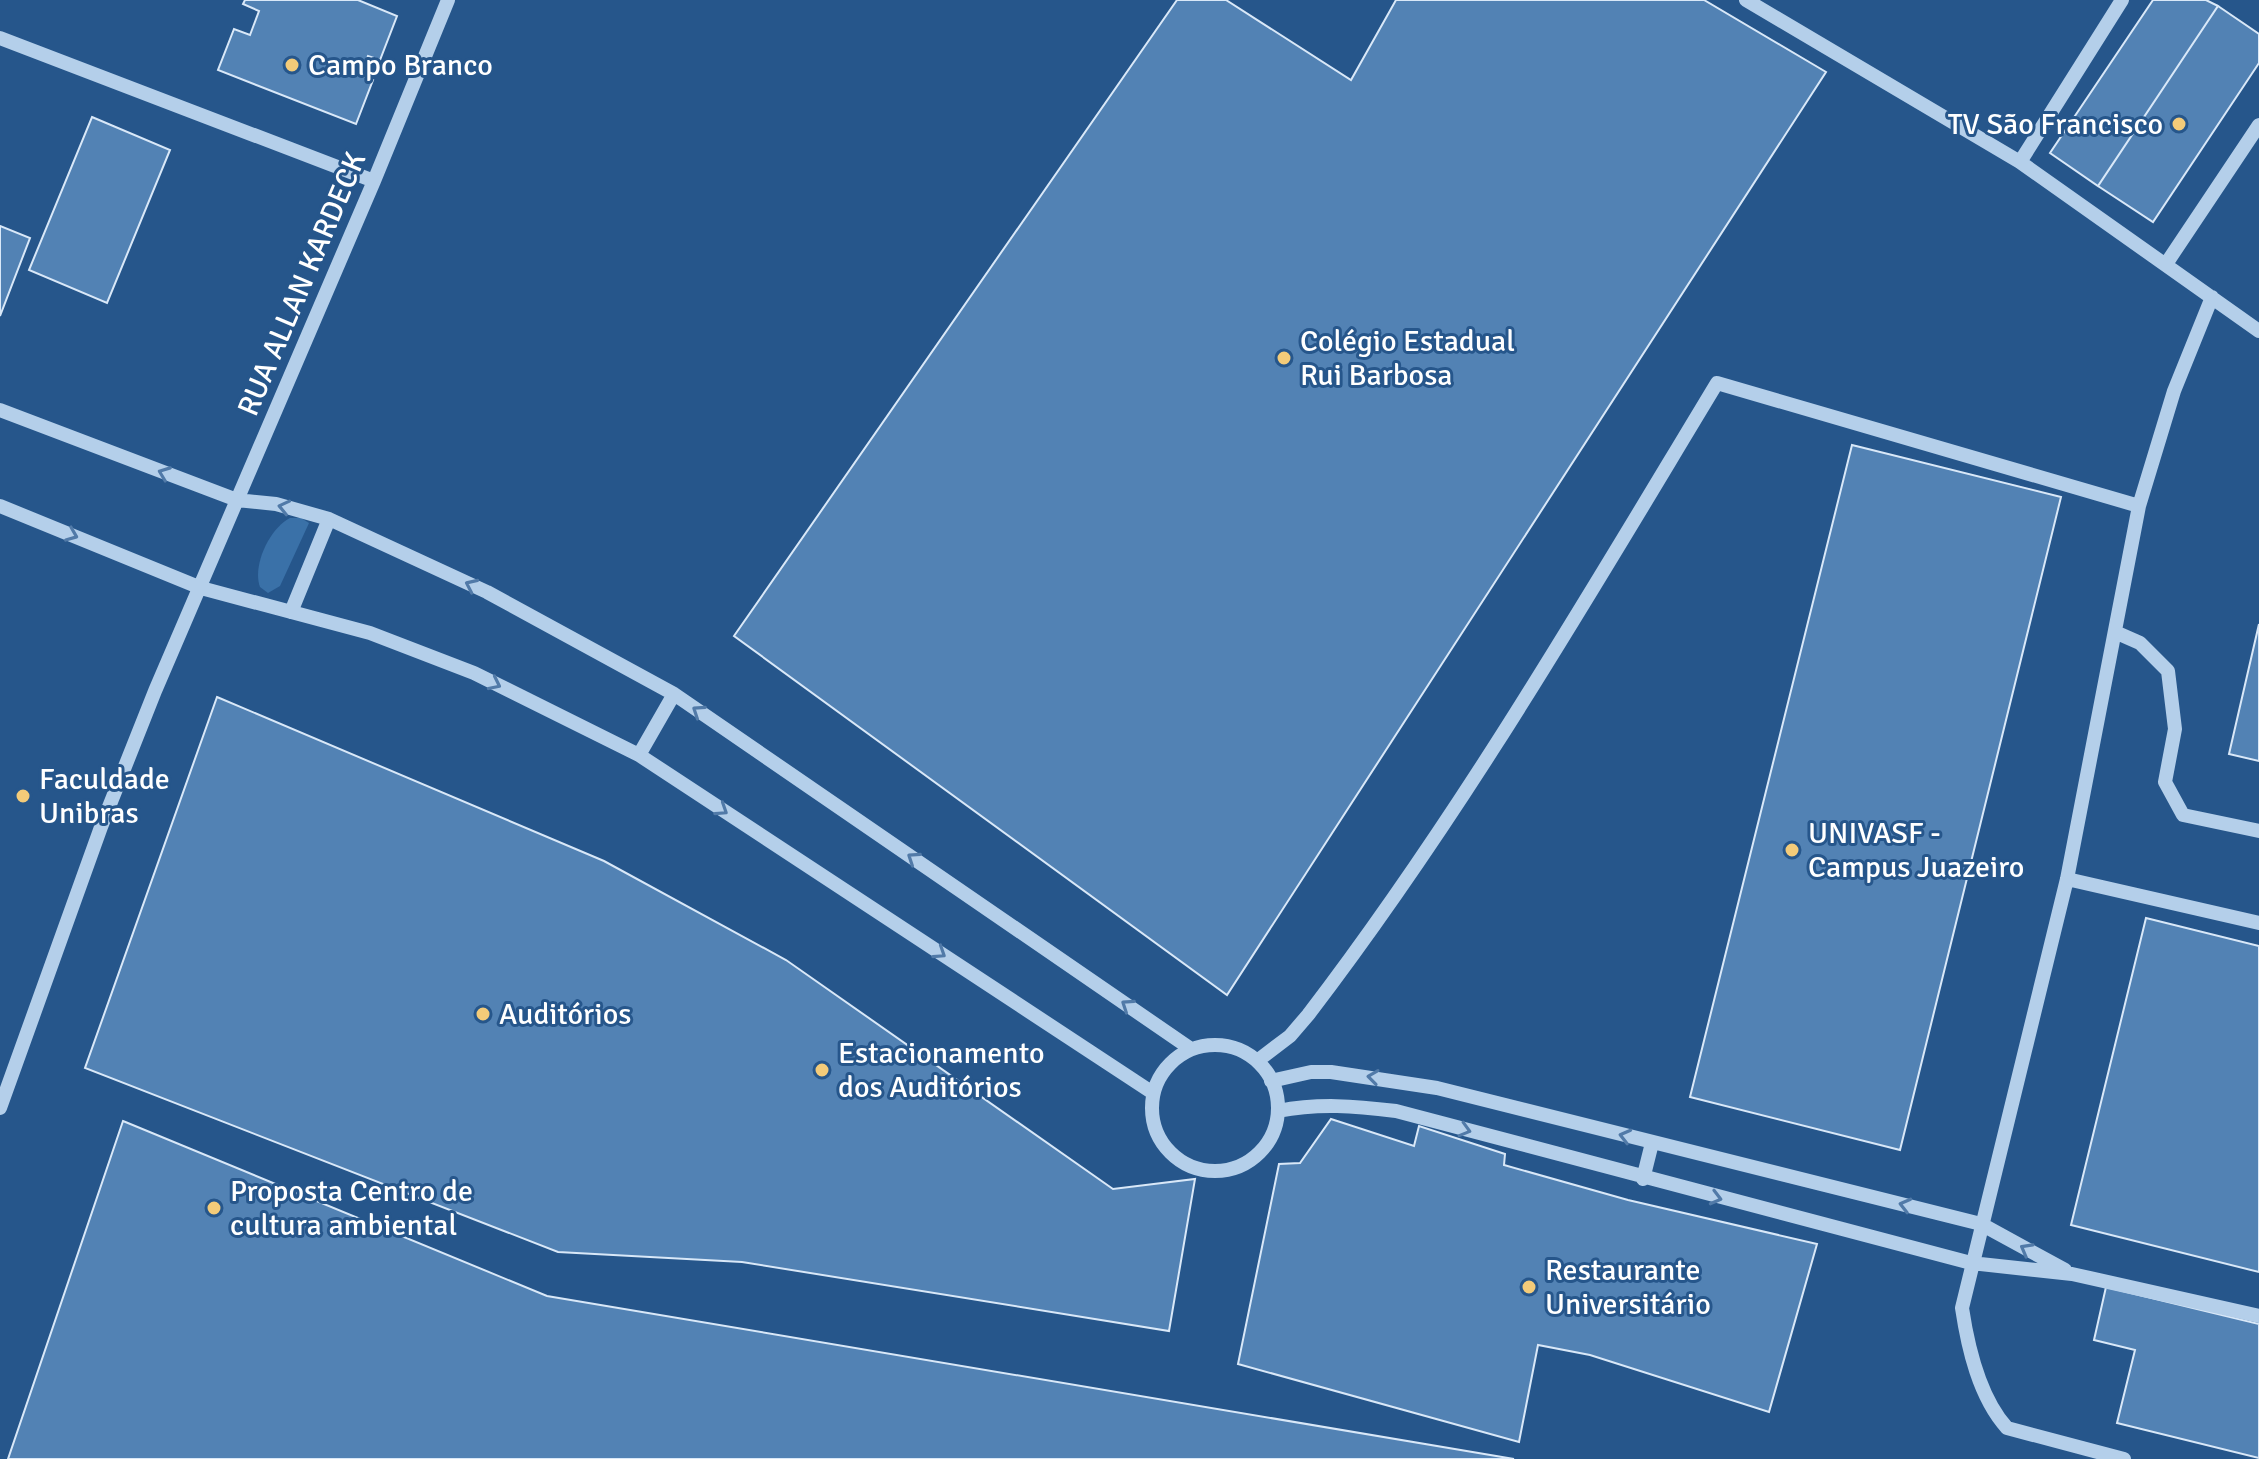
<svg xmlns="http://www.w3.org/2000/svg" width="2259" height="1459" viewBox="0 0 2259 1459" font-family="Signika,sans-serif">
	<rect width="100%" height="100%" fill="#26568b"/>
	<path fill="#3a71a8" d="M 290,518 L 301,518 L 309,523 L 280,586 L 268,593 L 260,587 C 252,565 270,528 290,518 Z"/>
	<path fill="#5282b4" stroke="#d9e8f8" stroke-width="2" d="M 245,0 L 358,0 L 397,16 L 380,60 L 368,56 L 361,75 L 373,80 L 356,124 L 218,70 L 234,29 L 250,35 L 259,11 L 243,4 Z
		M 1177,0 L 1226,0 L 1351,80 L 1396,0 L 1704,0 L 1826,72 L 1227,995 L 734,636 Z
		M 2153,0 L 2206,0 L 2218,6 L 2098,186 L 2050,153 Z
		M 2218,6 L 2259,34 L 2259,63 L 2153,222 L 2098,186 Z
		M 92,117 L 170,150 L 107,303 L 29,270 Z
		M 0,226 L 30,238 L 0,316 Z
		M 1852,445 L 2061,497 L 1900,1150 L 1690,1097 Z
		M 2259,624 L 2259,761 L 2229,754 Z
		M 217,697 L 604,861 L 786,960 L 1113,1189 L 1195,1179 L 1169,1331 L 742,1262 L 558,1252 L 85,1068 Z
		M 2146,918 L 2259,946 L 2259,1272 L 2071,1225 Z
		M 1331,1119 L 1414,1146 L 1419,1126 L 1505,1154 L 1504,1165 L 1628,1200 L 1817,1244 L 1769,1412 L 1590,1355 L 1538,1345 L 1519,1442 L 1238,1364 L 1279,1164 L 1300,1163 Z
		M 123,1121 L 547,1296 L 1514,1459 L 8,1459 Z
		M 2106,1287 L 2259,1324 L 2259,1458 L 2117,1423 L 2135,1350 L 2094,1340 Z"/>
	<g fill="none" stroke-linecap="round" stroke-linejoin="round">
		<path stroke="#b4cfea" stroke-width="14" d="M 1746,0 L 2020,162 L 2259,331
			M 0,38 L 374,181
			M 2020,162 L 2122,0
			M 2166,264 L 2259,125
			M 0,410 L 237,500 L 276,504 L 329,519 L 487,592 L 674,694 L 1191,1049
			M 0,506 L 201,588 L 370,633 L 474,673 L 639,755 L 1153,1093
			M 291,612 L 329,519
			M 2115,632 L 2140,643 L 2168,671 L 2175,729 L 2165,782 L 2183,815 L 2259,831
			M 639,755 L 674,694
			M 2067,879 L 2259,923
			M1152 1108a63 63 0 1 1 126 0a63 63 0 1 1-126 0Z
			M 1257,1061 L 1290,1036 L 1308,1015 C 1461,815 1587,598 1717,383 L 2139,506
			M 1271,1081 L 1311,1072 L 1331,1072 L 1437,1088 L 1981,1224 L 2065,1270
			M 0,1108 L 101,827 L 155,691 L 374,181 L 448,0
			M 1278,1111 C 1319,1103 1355,1106 1396,1111 L 1971,1263 L 2072,1274 L 2259,1316
			M 1643,1179 L 1652,1143
			M 2124,1459 L 2007,1428 C 1979,1397 1968,1348 1962,1308 L 2067,879 L 2139,506 L 2174,391 L 2212,297"/>
	</g>
	<defs><path id="oneway-chevron" d="M-2-3.5L2.5 0L-2 3.5" fill="none" stroke-width="1.6" stroke-linecap="round" stroke-linejoin="round" transform="scale(2)"/></defs>
	<g stroke="#517aa8">
		<use href="#oneway-chevron" transform="translate(164 473) rotate(-159)"/>
		<use href="#oneway-chevron" transform="translate(284 507) rotate(-167)"/>
		<use href="#oneway-chevron" transform="translate(72 535) rotate(22)"/>
		<use href="#oneway-chevron" transform="translate(471 585) rotate(-155)"/>
		<use href="#oneway-chevron" transform="translate(495 684) rotate(26)"/>
		<use href="#oneway-chevron" transform="translate(698 711) rotate(-146)"/>
		<use href="#oneway-chevron" transform="translate(722 810) rotate(33)"/>
		<use href="#oneway-chevron" transform="translate(913 858) rotate(-146)"/>
		<use href="#oneway-chevron" transform="translate(940 953) rotate(33)"/>
		<use href="#oneway-chevron" transform="translate(1127 1005) rotate(-146)"/>
		<use href="#oneway-chevron" transform="translate(1373 1077) rotate(-172)"/>
		<use href="#oneway-chevron" transform="translate(1465 1130) rotate(16)"/>
		<use href="#oneway-chevron" transform="translate(1625 1136) rotate(-166)"/>
		<use href="#oneway-chevron" transform="translate(1716 1198) rotate(15)"/>
		<use href="#oneway-chevron" transform="translate(1905 1205) rotate(-166)"/>
		<use href="#oneway-chevron" transform="translate(2026 1249) rotate(-151)"/>
	</g>
	<g fill="#f3cb79" stroke="#26568b" stroke-width="3">
		<circle cx="292" cy="65" r="8"/>
		<circle cx="2179" cy="124" r="8"/>
		<circle cx="1284" cy="358" r="8"/>
		<circle cx="23" cy="796" r="8"/>
		<circle cx="1792" cy="850" r="8"/>
		<circle cx="483" cy="1014" r="8"/>
		<circle cx="822" cy="1070" r="8"/>
		<circle cx="214" cy="1208" r="8"/>
		<circle cx="1529" cy="1287" r="8"/>
	</g>
	<g text-anchor="middle" dominant-baseline="central" stroke-width="6" stroke-linejoin="round" paint-order="stroke">
		<g font-size="30" fill="#fff" stroke="#26568b" text-anchor="start">
			<text x="308" y="65">Campo Branco</text>
			<text x="2163" y="124" text-anchor="end">TV São Francisco</text>
			<text x="1300" y="341">Colégio Estadual<tspan x="1300" dy="34">Rui Barbosa</tspan></text>
			<text x="39" y="779">Faculdade<tspan x="39" dy="34">Unibras</tspan></text>
			<text x="1808" y="833">UNIVASF -<tspan x="1808" dy="34">Campus Juazeiro</tspan></text>
			<text x="499" y="1014">Auditórios</text>
			<text x="838" y="1053">Estacionamento<tspan x="838" dy="34">dos Auditórios</tspan></text>
			<text x="230" y="1191">Proposta Centro de<tspan x="230" dy="34">cultura ambiental</tspan></text>
			<text x="1545" y="1270">Restaurante<tspan x="1545" dy="34">Universitário</tspan></text>
		</g>
		<g font-size="30" fill="#fff" stroke="#26568b">
			<text transform="translate(302 284) rotate(-67)">RUA ALLAN KARDECK</text>
		</g>
	</g>
</svg>
